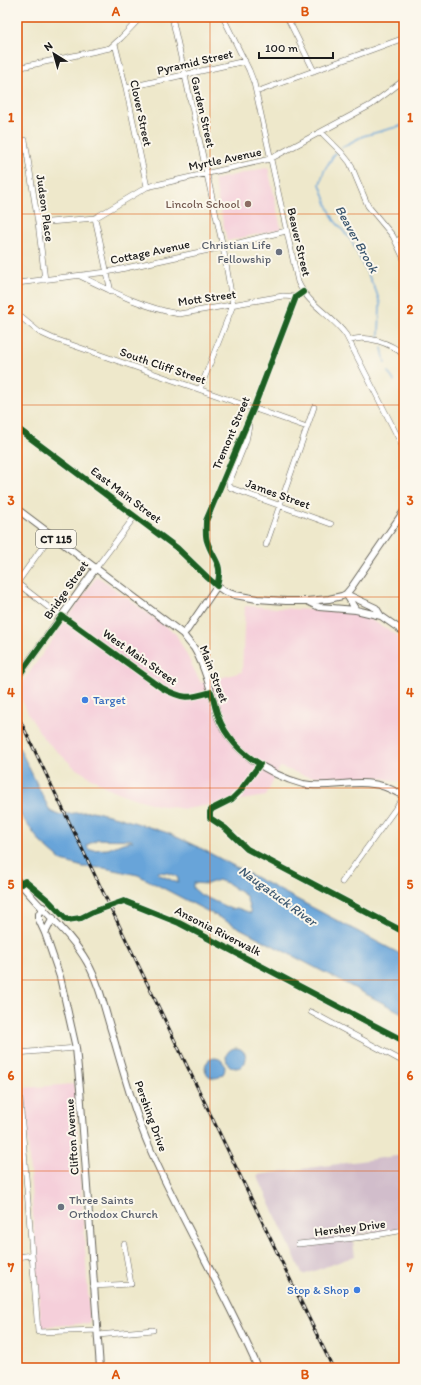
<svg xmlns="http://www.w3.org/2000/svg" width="421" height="1385" viewBox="0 0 421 1385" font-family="Itim,sans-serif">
	<rect width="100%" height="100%" fill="#fbf7ec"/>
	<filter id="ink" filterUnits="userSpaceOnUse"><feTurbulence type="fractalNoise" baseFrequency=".025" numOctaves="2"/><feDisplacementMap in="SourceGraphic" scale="8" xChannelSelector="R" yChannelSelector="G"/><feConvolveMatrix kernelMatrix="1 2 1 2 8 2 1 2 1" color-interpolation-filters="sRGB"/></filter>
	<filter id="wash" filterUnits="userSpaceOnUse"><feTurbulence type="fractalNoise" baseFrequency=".012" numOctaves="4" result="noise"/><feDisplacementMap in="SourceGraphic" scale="16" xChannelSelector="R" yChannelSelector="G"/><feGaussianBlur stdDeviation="0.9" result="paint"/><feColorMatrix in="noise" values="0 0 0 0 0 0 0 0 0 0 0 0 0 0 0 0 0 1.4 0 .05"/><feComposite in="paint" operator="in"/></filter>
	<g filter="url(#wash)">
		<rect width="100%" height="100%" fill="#eee8cb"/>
		<path fill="#f5cfda" d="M 268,167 L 281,229 L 227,241 L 214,180 Z
			M 97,576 L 176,634 L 201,683 L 242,672 L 245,606 L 359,613 L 394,633 L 404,641 L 404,783 L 378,777 L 333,777 L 306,776 L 280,767 L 266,796 L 185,809 L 157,805 L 128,796 L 106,787 L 75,768 L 44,739 L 30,717 L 17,690 Z
			M 74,1084 L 90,1323 L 41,1327 L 24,1088 Z"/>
		<path fill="#d1bdcb" d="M 404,1155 L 404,1229 L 352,1235 L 355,1256 L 303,1275 L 257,1175 Z"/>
		<path fill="#68a4d9" stroke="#42607a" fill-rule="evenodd" d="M 17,743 L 50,811 L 58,815 L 92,811 L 117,817 L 168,833 L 200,848 L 404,956 L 404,1014 L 138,875 L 104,868 L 83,867 L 62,861 L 40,842 L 17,810 ZM 98,839 C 110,840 121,839 132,840 L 133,841 L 123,843 L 108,849 L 89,850 L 87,845 ZM 158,872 L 168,873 L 174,875 L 178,878 L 178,883 L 158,874 ZM 218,880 L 227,883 L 246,896 L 251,913 L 237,908 L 231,909 L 201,895 L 193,888 L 193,883 L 207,884 Z
			M226 1058a10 10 0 1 1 20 0a10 10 0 1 1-20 0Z
			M205 1068a10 10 0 1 1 20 0a10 10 0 1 1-20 0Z"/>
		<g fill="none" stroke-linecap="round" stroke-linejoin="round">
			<path stroke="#68a4d9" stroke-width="1.5" d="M 342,147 L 363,136 L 404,125
				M 335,153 L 324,171 L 320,184 L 328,207 L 334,220 L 351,240 L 376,291 L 380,303 L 379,337
				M 382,348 L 385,363
				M 388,372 L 394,381"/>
		</g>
	</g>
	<g filter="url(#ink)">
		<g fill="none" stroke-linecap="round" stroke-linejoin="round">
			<g stroke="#666359" stroke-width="6">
				<path id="minor" d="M 172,17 L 223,247 L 233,305 L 200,389
					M 223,17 L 249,70 L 254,83 L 298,282 C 308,305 332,315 346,335 L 404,449
					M 287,17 L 314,71
					M 290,22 L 302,17
					M 115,44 L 126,88 L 147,187
					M 17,68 L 110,48 L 121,38 L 141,17
					M 126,88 L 245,61
					M 256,92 L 404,38
					M 321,132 L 342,153 L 350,163 L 368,206 L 393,236 L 404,259
					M 25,140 L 38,223 L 45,280
					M 95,218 L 111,292
					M 38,223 L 95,218 L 147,187 L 270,159 L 371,105 L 404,80
					M 396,241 L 404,237
					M 80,276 C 111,291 144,308 179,314 L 283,296 L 296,297
					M 17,283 L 107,272 L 223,247 L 286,231
					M 17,314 L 39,332 L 52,338 L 307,427
					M 349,341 C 365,333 392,344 404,355
					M 249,426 L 246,441 L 229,483 L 229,485 L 231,488 L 331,524
					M 17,428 L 177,548 L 208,578 L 217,586 C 224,562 213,561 207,541 C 205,535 206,527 206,521 L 254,407 L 296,297 L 303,292
					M 266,545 L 314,407
					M 96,568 L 135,516
					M 17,583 L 52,610 L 67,619 L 162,688 C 183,699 188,699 211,692
					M 17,583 L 51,535
					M 342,882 L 404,797
					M 311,1012 L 404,1062
					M 17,1053 L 76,1048
					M 17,1059 L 38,1332 L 98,1330
					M 298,1244 L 365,1237 L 404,1230
					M 17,1257 L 32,1255
					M 93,1286 L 131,1284 L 124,1244
					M 98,1335 L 153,1330"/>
			</g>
			<g stroke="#666359" stroke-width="8">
				<path id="major" d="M 17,509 L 183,634 C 186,639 190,643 194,648 C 202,661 210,687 214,702 C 216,707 216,712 218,717 C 231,751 269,775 303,784 C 326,789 350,780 373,784 C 385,785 394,791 404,796
					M 346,594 L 376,608 L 381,616 L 404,632
					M 346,594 L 356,610
					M 309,602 L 319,607 L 356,610 L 381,616
					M 183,634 L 187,630 L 217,586 L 224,591 L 235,595 L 257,599 L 286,601 L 307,601 L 329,599 L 342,596 L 346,594 L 351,588 L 404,511
					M 17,678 L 96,568
					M 17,879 C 39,909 68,929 87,962 C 100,985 105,1011 113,1036 C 124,1075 135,1114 151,1151 C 184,1225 226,1294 258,1368
					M 43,907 L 39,914 L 39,920 L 45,933 L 60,977 L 76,1048 L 80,1089 L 100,1368
					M 45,933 L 53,918"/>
			</g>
			<use href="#minor" stroke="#fff" stroke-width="5"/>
			<use href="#major" stroke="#fff" stroke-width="6"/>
			<g stroke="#1c1c1c" stroke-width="3">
				<path id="rail" d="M 17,714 L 333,1368"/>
			</g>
			<use href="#rail" stroke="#fbf7ec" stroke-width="1.5" stroke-dasharray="4.5" stroke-linecap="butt"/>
			<g stroke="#fbf7ec" stroke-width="8">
				<path id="cycleway" d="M 17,428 L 177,548 L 208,578 L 217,586 C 224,562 213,561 207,541 C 205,535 206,527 206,521 L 254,407 L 296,297 L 303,292
					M 17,678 L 62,616 L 162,688 C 183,699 188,699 211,692 C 214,700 215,708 218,716 C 225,736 242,754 260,764 L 239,792 L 232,799 L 212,809 L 210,812 L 210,818 L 225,828 L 247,849 L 404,932
					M 17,879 L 21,884 L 25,881 L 49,901 L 67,920 L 81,918 L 93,912 L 124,901 L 179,923 L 404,1041"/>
			</g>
			<use href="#cycleway" stroke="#1b5e20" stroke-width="6"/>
		</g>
	</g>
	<path fill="none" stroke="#de560d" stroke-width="1" stroke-opacity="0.55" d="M 210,17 L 210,1368M 17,214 L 404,214M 17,405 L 404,405M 17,597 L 404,597M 17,788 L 404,788M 17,980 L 404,980M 17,1171 L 404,1171"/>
	<circle fill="#8d6e63" stroke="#fbf7ec" stroke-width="1.5" cx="248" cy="204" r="4"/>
	<g fill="#6b7280" stroke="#fbf7ec" stroke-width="1.5">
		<circle cx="279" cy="252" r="4"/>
		<circle cx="61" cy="1207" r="4"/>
	</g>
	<g fill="#3f7fe0" stroke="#fbf7ec" stroke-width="1.5">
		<circle cx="85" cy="700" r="4"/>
		<circle cx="357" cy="1290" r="4"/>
	</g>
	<g text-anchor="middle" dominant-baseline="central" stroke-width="4" stroke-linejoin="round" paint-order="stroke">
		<rect fill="#fbf7ec" stroke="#5f5e5a" stroke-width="1" x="36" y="530" width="40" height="18" rx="3"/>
		<g font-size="11" font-weight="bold" fill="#1c1c1c">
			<text x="56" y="539">CT 115</text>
		</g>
		<g font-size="12" fill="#1c1c1c" stroke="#fbf7ec">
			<text transform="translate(195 62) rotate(-13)">Pyramid Street</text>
			<text transform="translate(203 112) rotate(77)">Garden Street</text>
			<text transform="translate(141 113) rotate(78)">Clover Street</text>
			<text transform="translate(225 159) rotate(-12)">Myrtle Avenue</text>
			<text transform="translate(45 208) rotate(82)">Judson Place</text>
			<text transform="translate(299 242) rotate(77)">Beaver Street</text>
			<text transform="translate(150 252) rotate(-12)">Cottage Avenue</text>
			<text transform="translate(207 298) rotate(-8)">Mott Street</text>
			<text transform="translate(163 366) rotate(19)">South Cliff Street</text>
			<text transform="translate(231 433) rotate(-67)">Tremont Street</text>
			<text transform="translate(278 494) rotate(20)">James Street</text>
			<text transform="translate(126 495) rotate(37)">East Main Street</text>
			<text transform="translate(66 590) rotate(-55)">Bridge Street</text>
			<text transform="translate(140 657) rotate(35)">West Main Street</text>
			<text transform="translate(214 674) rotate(69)">Main Street</text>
			<text transform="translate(218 931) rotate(27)">Ansonia Riverwalk</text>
			<text transform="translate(151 1116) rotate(70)">Pershing Drive</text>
			<text transform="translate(72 1137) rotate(-94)">Clifton Avenue</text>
			<text transform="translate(350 1228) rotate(-7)">Hershey Drive</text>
		</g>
		<g font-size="12" fill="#785e54" stroke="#fbf7ec" text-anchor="end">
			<text x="240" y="204">Lincoln School</text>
		</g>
		<g font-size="12" fill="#5b616d" stroke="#fbf7ec" text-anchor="end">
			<text x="271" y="245">Christian Life<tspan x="271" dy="14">Fellowship</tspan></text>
			<text x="69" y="1200" text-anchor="start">Three Saints<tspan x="69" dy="14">Orthodox Church</tspan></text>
		</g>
		<g font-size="12" fill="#366cbe" stroke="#fbf7ec" text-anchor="start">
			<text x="93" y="700">Target</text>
			<text x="349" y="1290" text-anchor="end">Stop &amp; Shop</text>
		</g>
		<g font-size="13" font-style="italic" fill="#3e5971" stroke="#fbf7ec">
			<text transform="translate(357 239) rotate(61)">Beaver Brook</text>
			<text transform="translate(278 896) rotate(36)">Naugatuck River</text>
		</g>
	</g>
	<rect width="421" height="1385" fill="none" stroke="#fbf7ec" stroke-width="44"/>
	<g transform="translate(54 54) rotate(323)" stroke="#fbf7ec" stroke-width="3" paint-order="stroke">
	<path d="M0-3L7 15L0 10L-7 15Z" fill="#1c1c1c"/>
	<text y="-6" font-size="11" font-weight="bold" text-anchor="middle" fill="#1c1c1c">N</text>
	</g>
	<path d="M259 52v6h74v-6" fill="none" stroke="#1c1c1c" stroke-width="2"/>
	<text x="265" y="52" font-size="12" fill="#1c1c1c" stroke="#fbf7ec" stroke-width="3" paint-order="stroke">100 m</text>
	<rect x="22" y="22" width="377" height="1341" fill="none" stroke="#de560d" stroke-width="1.5"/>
	<g font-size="13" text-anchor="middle" font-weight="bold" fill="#de560d">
		<text x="116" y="16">A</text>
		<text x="305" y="16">B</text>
		<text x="11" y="122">1</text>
		<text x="410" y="122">1</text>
		<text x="11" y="314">2</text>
		<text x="410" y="314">2</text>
		<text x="11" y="505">3</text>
		<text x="410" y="505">3</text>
		<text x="11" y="697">4</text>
		<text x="410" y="697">4</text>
		<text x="11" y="889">5</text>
		<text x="410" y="889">5</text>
		<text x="11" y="1080">6</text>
		<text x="410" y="1080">6</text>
		<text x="11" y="1272">7</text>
		<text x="410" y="1272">7</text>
		<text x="116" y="1379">A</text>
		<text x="305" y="1379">B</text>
	</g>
</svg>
